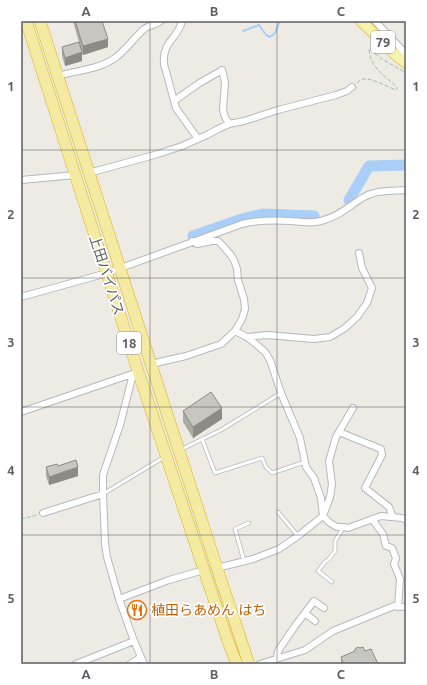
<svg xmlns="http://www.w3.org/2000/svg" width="427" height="685" viewBox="0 0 427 685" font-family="Ubuntu,'Noto Sans JP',sans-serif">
	<rect width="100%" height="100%" fill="#edebe3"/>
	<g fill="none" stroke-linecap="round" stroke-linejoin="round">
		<path stroke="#a9cef7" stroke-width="2" d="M 243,31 L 259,25 L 266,35 L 270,37 L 275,33 L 280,21"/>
		<path stroke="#a9cef7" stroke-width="11" d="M 349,200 L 369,166 L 406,165
			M 193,236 L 242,219 L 263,214 L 314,216"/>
		<g stroke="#b6b8bc" stroke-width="4.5">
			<path id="service" d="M 202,439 L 215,473 L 262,458 L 266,467 L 272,473 L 305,462
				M 182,449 L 221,430 L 281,393
				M 103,494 L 161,459
				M 278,512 L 298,536
				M 244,561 L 235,529 L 249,523
				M 332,582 L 318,571 L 325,562 L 329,559 L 335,551 L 335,541 L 343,528"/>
		</g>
		<g stroke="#b6b8bc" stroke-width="8">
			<path id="minor" d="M 182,21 C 178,39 162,41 164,64 L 176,108 L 198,139
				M 375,21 L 406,54
				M 58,76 C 77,70 98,70 115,58 C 126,50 134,38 144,29 C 149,25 156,25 161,21
				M 174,101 L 198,84 L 222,70 L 225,82 L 223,110 L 225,117 L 229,124
				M 89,172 L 96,171 L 158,154 L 182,146 L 207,135 L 218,129 L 229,124 L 244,121 L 278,110 L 336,95 L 347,91 L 352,87
				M 21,180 L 75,175
				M 21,297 L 107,273 L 242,224 C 258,220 274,220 291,221 C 301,222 314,224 324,220 C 340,216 350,205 364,197 C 376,190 392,191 406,190
				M 235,331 L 247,337 L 257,345 L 265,352 L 270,360 L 281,393 L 300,438 L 306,467 L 314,478 L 321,498 L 323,516 L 330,523 L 337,527 L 344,527 L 348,528 L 381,516 L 402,518 L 406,520
				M 247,337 L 268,335 L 314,339 L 330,337 L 345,328 L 357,317 L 367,303 L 372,288 L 362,268 L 359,253
				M 151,364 L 186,356 L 221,344 L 235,331 L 242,319 L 245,309 L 244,299 L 238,280 L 237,269 L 234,260 L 230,254 L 222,245 L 218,241 L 212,241 L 197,244 L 192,241
				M 133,374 L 120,425 L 103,475 L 103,494 L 105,543 L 107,557 L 119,599 L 134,641 L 144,664
				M 21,412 L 135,373
				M 339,432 L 381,449 L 382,455 L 365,488 L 389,507 L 393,517
				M 43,513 L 103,494
				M 372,519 L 383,534 L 386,546 L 392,548 L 396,558 L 394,564 L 400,579 L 398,607
				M 217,568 L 253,559 L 279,549 L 298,536 L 323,516 L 330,497 L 332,484 L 329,461 L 336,437 L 353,408
				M 119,599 L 169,580 L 204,570
				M 305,613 L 315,621
				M 277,658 L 278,651 L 295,626 L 314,601 L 324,608
				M 76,664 L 134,641
				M 130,664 L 141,657
				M 260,664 L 305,650 L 333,631 L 394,606 L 406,607"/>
		</g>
		<g stroke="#e4cb65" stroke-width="12">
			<path id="primary" d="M 361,21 L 397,56 L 406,63"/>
		</g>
		<g stroke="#dbae15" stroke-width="12">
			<path id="trunk" d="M 26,21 L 138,371 L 204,570 L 229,644 L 237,664
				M 40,21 L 217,568 L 249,664"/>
		</g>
		<path stroke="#9ac0a9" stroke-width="1" stroke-dasharray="4 2" stroke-linecap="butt" d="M 357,83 C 359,81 360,80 363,79 C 372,78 388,87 396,90 L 397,89 L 397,87 C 384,75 370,68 369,49 L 382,59 L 406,73
			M 21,519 L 37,515"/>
		<use href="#service" stroke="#fff" stroke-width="3"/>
		<use href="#minor" stroke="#fff" stroke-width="6"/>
		<use href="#primary" stroke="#f7f2ae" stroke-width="10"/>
		<use href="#trunk" stroke="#f5eaa1" stroke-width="11"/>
	</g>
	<path fill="#acaaa5" d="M 73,21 L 102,21 L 108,47 L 83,55 L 82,54 L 82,61 L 65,66 L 62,56 L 62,47 L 79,42 Z
		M 183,411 L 222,419 L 193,438 L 183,422 Z
		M 58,466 L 78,476 L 49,485 L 46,476 L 46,467 Z
		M 365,651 L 341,664 L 341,657 Z"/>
	<path fill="#8c8b86" d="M 108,39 L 108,47 L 83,55 L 83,46 Z
		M 82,52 L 82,61 L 65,66 L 65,58 Z
		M 222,408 L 222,419 L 193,438 L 193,427 Z
		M 78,467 L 78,476 L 49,485 L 49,477 Z"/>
	<path fill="#c8c6c0" stroke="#8c8b86" d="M 75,21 L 102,21 L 108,39 L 83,46 Z
		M 79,42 L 82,52 L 65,58 L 62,47 Z
		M 211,392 L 222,408 L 193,427 L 183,411 Z
		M 76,460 L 78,467 L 49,477 L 46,467 L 57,464 L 58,466 Z
		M 358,647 L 360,648 L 363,647 L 365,651 L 371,649 L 378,664 L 341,664 L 343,663 L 341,657 L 355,651 L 355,649 Z"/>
	<path fill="none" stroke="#5c5e63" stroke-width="1" stroke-opacity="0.55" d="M 150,21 L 150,664M 277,21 L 277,664M 21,150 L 406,150M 21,278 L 406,278M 21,407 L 406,407M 21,535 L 406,535"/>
	<defs>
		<g id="restaurant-ring" transform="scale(1)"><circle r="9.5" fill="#fff" stroke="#e8710a" stroke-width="1.5"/><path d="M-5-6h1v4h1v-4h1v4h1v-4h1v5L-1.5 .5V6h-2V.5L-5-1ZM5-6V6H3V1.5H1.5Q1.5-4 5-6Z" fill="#e8710a"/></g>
	</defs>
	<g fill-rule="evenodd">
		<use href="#restaurant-ring" x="137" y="610"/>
	</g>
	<g text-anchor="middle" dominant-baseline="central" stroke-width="3.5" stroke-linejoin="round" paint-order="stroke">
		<g fill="#fff" stroke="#8d8e92" stroke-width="1">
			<rect x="371" y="31" width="24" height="22" rx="3"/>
			<rect x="117" y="332" width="24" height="22" rx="3"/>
		</g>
		<g font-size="13" font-weight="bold" fill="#5c5e63">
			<text x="383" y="42">79</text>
			<text x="129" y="343">18</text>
		</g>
		<g font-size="14" fill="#5c5e63" stroke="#fff">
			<text transform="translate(107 275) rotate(72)">上田バイパス</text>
		</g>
		<g font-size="14" fill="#c56008" stroke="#fff" text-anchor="start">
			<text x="151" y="610">植田らあめん はち</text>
		</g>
	</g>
	<rect width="427" height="685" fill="none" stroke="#ffffff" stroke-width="44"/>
	<rect x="22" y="22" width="383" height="641" fill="none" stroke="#5c5e63" stroke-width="1.5"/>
	<g font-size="13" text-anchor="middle" font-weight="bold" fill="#5c5e63">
		<text x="86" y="16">A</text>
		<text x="214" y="16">B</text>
		<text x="341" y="16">C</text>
		<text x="11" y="91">1</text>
		<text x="416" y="91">1</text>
		<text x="11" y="219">2</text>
		<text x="416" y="219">2</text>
		<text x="11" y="347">3</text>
		<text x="416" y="347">3</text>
		<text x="11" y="475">4</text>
		<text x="416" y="475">4</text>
		<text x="11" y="603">5</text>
		<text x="416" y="603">5</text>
		<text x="86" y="679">A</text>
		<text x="214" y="679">B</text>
		<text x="341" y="679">C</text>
	</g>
</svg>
